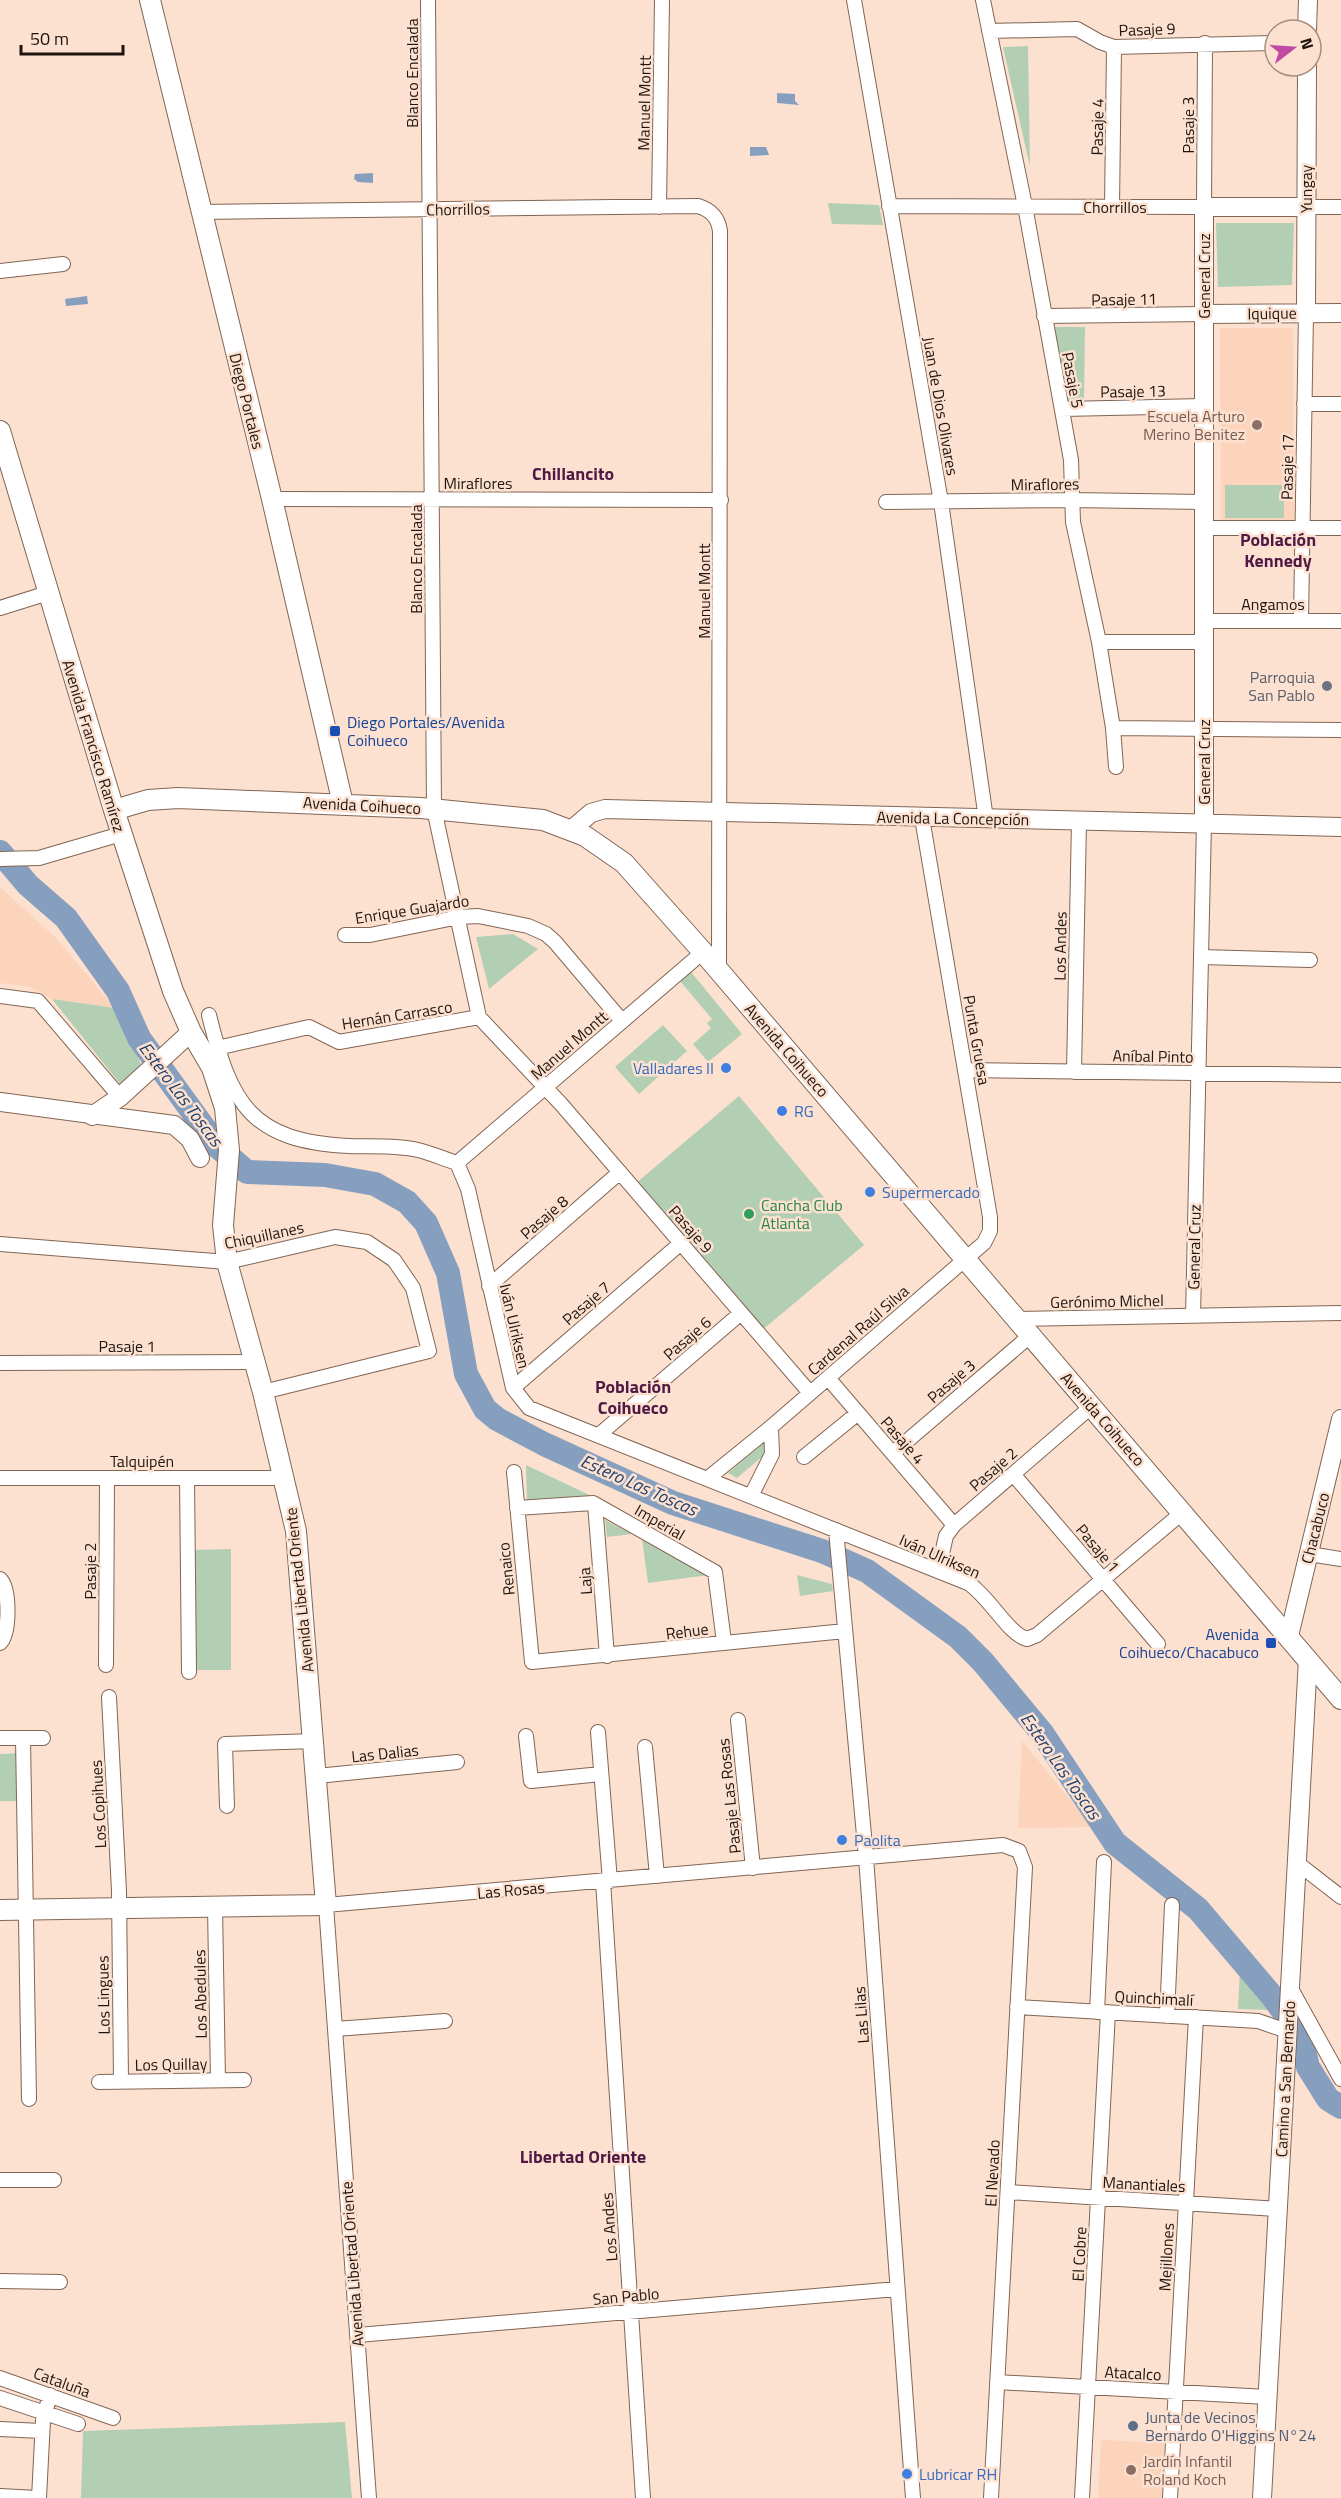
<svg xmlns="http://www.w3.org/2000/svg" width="1341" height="2498" viewBox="0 0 1341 2498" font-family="'Titillium Web',sans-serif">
	<rect width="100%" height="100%" fill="#fce1d1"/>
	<path fill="#fcd3bb" d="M 1220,328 L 1293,328 L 1294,521 L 1221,522 Z
		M 0,887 L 56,938 L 115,1008 L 52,999 L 30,987 L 0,983 Z
		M 1022,1741 L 1093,1827 L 1018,1828 Z
		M 1101,2440 L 1164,2443 L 1162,2498 L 1098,2498 Z"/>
	<path fill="#b3cfb3" d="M 1028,46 L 1030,167 L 1003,47 Z
		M 828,203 L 879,205 L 883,225 L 832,224 Z
		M 1216,223 L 1294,223 L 1292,285 L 1218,287 Z
		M 1052,327 L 1085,327 L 1084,399 L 1066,402 Z
		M 1225,485 L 1284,485 L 1284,518 L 1225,518 Z
		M 513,934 L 538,949 L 489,989 L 476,937 Z
		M 691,972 L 742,1034 L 708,1062 L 693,1044 L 711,1028 L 707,1023 L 712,1019 L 680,981 Z
		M 52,999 L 115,1008 L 143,1068 L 121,1085 Z
		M 663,1025 L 687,1051 L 639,1094 L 615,1067 Z
		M 739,1096 L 864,1245 L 760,1332 L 635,1184 Z
		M 765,1442 L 769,1451 L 737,1478 L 728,1473 Z
		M 526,1465 L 598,1499 L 527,1502 Z
		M 605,1520 L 632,1534 L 607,1537 Z
		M 642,1539 L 709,1575 L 648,1583 Z
		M 231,1549 L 231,1670 L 194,1670 L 193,1550 Z
		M 797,1575 L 832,1584 L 833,1591 L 800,1596 Z
		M 19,1753 L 20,1801 L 0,1801 L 0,1754 Z
		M 1240,1969 L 1270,2010 L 1238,2009 Z
		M 345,2422 L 352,2498 L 81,2498 L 83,2431 Z"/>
	<path fill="#879fbf" d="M 777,93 L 795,94 L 795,101 L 799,105 L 777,103 Z
		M 750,147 L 766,147 L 769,155 L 750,156 Z
		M 373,173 L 373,183 L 358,182 L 354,179 L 355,174 Z
		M 87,296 L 88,304 L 66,306 L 65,299 Z"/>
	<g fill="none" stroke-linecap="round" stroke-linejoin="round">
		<path stroke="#879fbf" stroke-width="24" d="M 0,852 L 28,885 L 66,918 L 118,991 L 139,1038 L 218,1147 L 247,1172 L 325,1175 L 375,1184 L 407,1202 L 426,1223 L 448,1273 L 466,1374 L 485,1409 L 497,1419 L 544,1444 L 673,1503 L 822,1551 L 867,1571 L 958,1637 L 983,1662 L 1042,1733 L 1115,1843 L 1198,1909 L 1272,1996 L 1300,2034 L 1308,2067 L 1328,2099 L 1341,2107"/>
		<g stroke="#826553" stroke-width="16">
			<path id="minor" d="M 428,0 L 434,809 L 479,1017 L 561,1104 L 810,1393
				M 854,0 L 941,502 L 986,819
				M 983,0 L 1025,206 L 1071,460 L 1073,522 L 1099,642 L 1113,728 L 1116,767
				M 989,31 L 1077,29 L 1100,42 L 1114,47 L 1275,43
				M 889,206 L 1204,207 L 1205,43
				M 659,207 L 662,0
				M 1112,207 L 1114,47
				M 1306,207 L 1341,207
				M 200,212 L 698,206 C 711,210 718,217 720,231 L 719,970
				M 0,271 L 63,264
				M 1044,316 L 1204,314
				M 1304,404 L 1341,404
				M 1062,409 L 1204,406
				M 272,499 L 721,500
				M 886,502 L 1071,500 L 1204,502
				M 1204,528 L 1341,528
				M 0,608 L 48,593
				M 1204,621 L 1341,621
				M 1301,621 L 1306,313
				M 1099,642 L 1204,642
				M 1113,728 L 1341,730
				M 0,859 L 39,858 L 121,834
				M 345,935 L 370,935 L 459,917 L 478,916 L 528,926 L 546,934 L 555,942 L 622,1021
				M 1201,957 L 1310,960
				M 0,996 L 38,1001 L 120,1097
				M 209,1015 C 231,1105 251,1141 349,1146 C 371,1147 396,1145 418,1150 C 431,1153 444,1159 457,1163 L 468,1189 L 513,1388 L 529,1408 L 968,1583 C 989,1596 1008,1634 1027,1639 L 1037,1635 L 1183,1512
				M 217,1048 L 309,1027 L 339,1042 L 479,1017
				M 965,1070 L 1341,1075
				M 1074,1072 L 1079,821
				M 457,1163 L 703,952
				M 0,1244 L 227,1262 L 335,1237 L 367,1242 L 394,1260 L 413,1288 L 429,1351 L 263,1392
				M 489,1286 L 620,1172
				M 1193,1316 L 1204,823
				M 1017,1319 L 1341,1313
				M 0,1363 L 255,1362
				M 828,1378 L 954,1525
				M 513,1388 L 681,1243
				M 600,1434 L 741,1313
				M 893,1453 L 1031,1335
				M 804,1457 L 858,1413
				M 514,1472 L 532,1662 L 845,1631
				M 1013,1474 L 1158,1644
				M 0,1478 L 284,1478
				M 187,1478 L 189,1672
				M 707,1479 L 771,1427 L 984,1243 L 990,1231 L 990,1217 L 922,818
				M 751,1496 L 772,1454 L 771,1427
				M 595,1504 L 607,1656
				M 517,1508 L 593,1503 L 715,1572 L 724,1642
				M 836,1530 L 866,1857 L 913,2498
				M 1309,1554 L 1341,1559
				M 938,1571 L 946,1536 L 954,1525 L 1092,1406
				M 0,1579 C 10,1588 10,1634 0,1643
				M 106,1665 L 107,1478
				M 109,1697 L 119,1891 L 121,2081
				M 738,1720 L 753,1868
				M 598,1732 L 610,1881
				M 526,1736 L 531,1781 L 601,1774
				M 0,1738 L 43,1738
				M 23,1738 L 29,2099
				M 645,1747 L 657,1876
				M 317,1776 L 457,1762
				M 227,1806 L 225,1744 L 314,1741
				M 1296,1862 L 1341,1897
				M 603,1881 L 643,2498
				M 215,1907 L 218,2080
				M 1290,1987 L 1341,2079
				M 1017,2007 L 1258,2021 L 1287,2031
				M 1097,2012 L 1104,1862
				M 1167,2016 L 1172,1905
				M 335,2029 L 445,2021
				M 99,2082 L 244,2080
				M 0,2180 L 54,2180
				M 1008,2192 L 1278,2209
				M 0,2281 L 60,2282
				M 358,2335 L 897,2289
				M 0,2378 L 113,2418
				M 997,2382 L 1267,2397
				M 0,2398 L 78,2424
				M 0,2429 L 41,2431
				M 0,2496 L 37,2498
				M 39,2498 L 43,2420 L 50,2395
				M 369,2498 L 326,1905 L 1003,1845 L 1019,1851 L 1025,1867 L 991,2498
				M 1082,2498 L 1108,2012
				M 1170,2498 L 1196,2017"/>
		</g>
		<g stroke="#826553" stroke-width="20">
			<path id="tertiary" d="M 1307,30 L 1308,0
				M 1306,313 L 1307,66
				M 1204,314 L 1341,313
				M 1204,823 L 1204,207 L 1306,207
				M 571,830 L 591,813 L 605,809 L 1341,827
				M 0,1102 L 174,1125 L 190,1139 L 200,1158
				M 92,1116 L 120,1097 L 191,1032
				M 1289,1636 L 1341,1419
				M 1262,2498 L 1308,1659"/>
		</g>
		<g stroke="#826553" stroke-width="22">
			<path id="secondary" d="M 150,0 L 272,499 L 343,804
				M 0,431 L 114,810 L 173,991 L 191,1032 L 212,1068 L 225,1108 L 229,1150 L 223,1225 L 227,1262 L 263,1392 L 296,1531 L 326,1905 L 0,1910
				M 114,810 L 148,800 L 178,798 L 421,808 L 543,820 L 585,836 L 624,863 L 703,952 L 1341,1699"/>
		</g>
		<use href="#minor" stroke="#fff" stroke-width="14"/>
		<use href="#tertiary" stroke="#fff" stroke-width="18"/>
		<use href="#secondary" stroke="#fff" stroke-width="20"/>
	</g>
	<g fill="#8d6e63" stroke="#fce1d1" stroke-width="2">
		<circle cx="1257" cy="425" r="6"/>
		<circle cx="1131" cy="2470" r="6"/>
	</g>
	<circle fill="#6b7280" stroke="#fce1d1" stroke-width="2" cx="1327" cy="686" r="6"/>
	<g fill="#1a4fb4" stroke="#fce1d1" stroke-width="2">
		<rect x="329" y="725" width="12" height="12" rx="3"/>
		<rect x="1265" y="1637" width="12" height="12" rx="3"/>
	</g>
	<g fill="#3f7fe0" stroke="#fce1d1" stroke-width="2">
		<circle cx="726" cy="1068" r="6"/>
		<circle cx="782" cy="1111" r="6"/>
		<circle cx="870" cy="1192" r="6"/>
		<circle cx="842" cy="1840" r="6"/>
		<circle cx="907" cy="2474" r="6"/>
	</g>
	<circle fill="#2e9e5b" stroke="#fce1d1" stroke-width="2" cx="749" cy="1214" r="6"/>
	<circle fill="#5c6f8a" stroke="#fce1d1" stroke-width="2" cx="1133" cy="2426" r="6"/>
	<g text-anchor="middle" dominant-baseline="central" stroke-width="5" stroke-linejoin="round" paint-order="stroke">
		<g font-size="16" fill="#20150e" stroke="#fce1d1">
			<text transform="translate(1147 29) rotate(-2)">Pasaje 9</text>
			<text transform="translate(412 73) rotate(-90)">Blanco Encalada</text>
			<text transform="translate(644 103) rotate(-89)">Manuel Montt</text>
			<text transform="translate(1188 125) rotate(-90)">Pasaje 3</text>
			<text transform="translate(1097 127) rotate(-89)">Pasaje 4</text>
			<text transform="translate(1306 189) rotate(-90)">Yungay</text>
			<text x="1115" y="207">Chorrillos</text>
			<text transform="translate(458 209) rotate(-1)">Chorrillos</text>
			<text transform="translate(1204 276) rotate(-90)">General Cruz</text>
			<text transform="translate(1124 299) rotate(-1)">Pasaje 11</text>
			<text transform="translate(1272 313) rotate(-1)">Iquique</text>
			<text transform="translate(1073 380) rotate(79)">Pasaje 5</text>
			<text transform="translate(1133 391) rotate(-1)">Pasaje 13</text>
			<text transform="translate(247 401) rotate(76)">Diego Portales</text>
			<text transform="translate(941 406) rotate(80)">Juan de Dios Olivares</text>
			<text transform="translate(1287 467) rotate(-89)">Pasaje 17</text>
			<text x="478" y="483">Miraflores</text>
			<text transform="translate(1045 484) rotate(-1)">Miraflores</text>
			<text transform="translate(416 559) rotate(-90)">Blanco Encalada</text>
			<text transform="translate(704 591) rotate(-90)">Manuel Montt</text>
			<text x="1273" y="604">Angamos</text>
			<text transform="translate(94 746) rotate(73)">Avenida Francisco Ramírez</text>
			<text transform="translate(1204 762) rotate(-90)">General Cruz</text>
			<text transform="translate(362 805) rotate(3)">Avenida Coihueco</text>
			<text transform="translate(953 818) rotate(1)">Avenida La Concepción</text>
			<text transform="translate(412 909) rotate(-9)">Enrique Guajardo</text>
			<text transform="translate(1060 946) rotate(-89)">Los Andes</text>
			<text transform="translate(397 1015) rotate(-9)">Hernán Carrasco</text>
			<text transform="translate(977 1040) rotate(80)">Punta Gruesa</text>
			<text transform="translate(569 1045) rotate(-41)">Manuel Montt</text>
			<text transform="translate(787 1050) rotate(49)">Avenida Coihueco</text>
			<text transform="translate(1153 1056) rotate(1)">Aníbal Pinto</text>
			<text transform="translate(544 1217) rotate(-41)">Pasaje 8</text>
			<text transform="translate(691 1229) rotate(49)">Pasaje 9</text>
			<text transform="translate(264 1235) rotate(-12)">Chiquillanes</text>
			<text transform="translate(1194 1247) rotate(-89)">General Cruz</text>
			<text transform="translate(1107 1301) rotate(-1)">Gerónimo Michel</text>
			<text transform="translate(586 1303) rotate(-41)">Pasaje 7</text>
			<text transform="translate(515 1326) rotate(77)">Iván Ulriksen</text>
			<text transform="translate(858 1330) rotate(-41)">Cardenal Raúl Silva</text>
			<text transform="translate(687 1338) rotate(-41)">Pasaje 6</text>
			<text x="127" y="1346">Pasaje 1</text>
			<text transform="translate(951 1381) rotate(-41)">Pasaje 3</text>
			<text transform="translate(1103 1419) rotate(49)">Avenida Coihueco</text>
			<text transform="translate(903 1440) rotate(49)">Pasaje 4</text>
			<text x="142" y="1461">Talquipén</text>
			<text transform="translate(993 1469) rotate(-41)">Pasaje 2</text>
			<text transform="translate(660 1522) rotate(30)">Imperial</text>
			<text transform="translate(1315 1528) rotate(-76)">Chacabuco</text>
			<text transform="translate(1098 1548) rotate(50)">Pasaje 1</text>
			<text transform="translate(940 1556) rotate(24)">Iván Ulriksen</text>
			<text transform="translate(506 1569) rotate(-96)">Renaico</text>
			<text transform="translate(90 1571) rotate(-90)">Pasaje 2</text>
			<text transform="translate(585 1581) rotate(-94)">Laja</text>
			<text transform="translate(299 1590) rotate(-96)">Avenida Libertad Oriente</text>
			<text transform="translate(687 1631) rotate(-7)">Rehue</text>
			<text transform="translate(385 1753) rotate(-6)">Las Dalias</text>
			<text transform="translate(729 1796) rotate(-96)">Pasaje Las Rosas</text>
			<text transform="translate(98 1804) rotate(-93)">Los Copihues</text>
			<text transform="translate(511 1890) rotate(-5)">Las Rosas</text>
			<text transform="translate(200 1994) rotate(-91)">Los Abedules</text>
			<text transform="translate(103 1995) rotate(-91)">Los Lingues</text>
			<text transform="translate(1154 1998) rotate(3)">Quinchimalí</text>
			<text transform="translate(861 2015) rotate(-94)">Las Lilas</text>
			<text transform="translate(171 2064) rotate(-1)">Los Quillay</text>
			<text transform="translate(1285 2079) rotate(-87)">Camino a San Bernardo</text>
			<text transform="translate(992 2173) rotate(-87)">El Nevado</text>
			<text transform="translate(1144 2184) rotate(3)">Manantiales</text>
			<text transform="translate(609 2227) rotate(-94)">Los Andes</text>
			<text transform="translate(1079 2254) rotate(-87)">El Cobre</text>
			<text transform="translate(1166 2257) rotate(-87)">Mejillones</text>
			<text transform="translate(352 2264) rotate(-94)">Avenida Libertad Oriente</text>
			<text transform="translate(626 2296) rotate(-5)">San Pablo</text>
			<text transform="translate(1133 2373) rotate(3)">Atacalco</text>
			<text transform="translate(62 2382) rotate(20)">Cataluña</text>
		</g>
		<g font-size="16" fill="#785e54" stroke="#fce1d1" text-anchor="end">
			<text x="1245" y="416">Escuela Arturo<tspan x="1245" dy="18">Merino Benitez</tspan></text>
			<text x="1143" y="2461" text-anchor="start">Jardín Infantil<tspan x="1143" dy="18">Roland Koch</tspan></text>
		</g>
		<g font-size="16" fill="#5b616d" stroke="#fce1d1" text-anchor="end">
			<text x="1315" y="677">Parroquia<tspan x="1315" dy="18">San Pablo</tspan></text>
		</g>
		<g font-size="16" fill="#164399" stroke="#fce1d1" text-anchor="start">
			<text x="347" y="722">Diego Portales/Avenida<tspan x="347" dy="18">Coihueco</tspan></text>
			<text x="1259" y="1634" text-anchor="end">Avenida<tspan x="1259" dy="18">Coihueco/Chacabuco</tspan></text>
		</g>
		<g font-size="16" fill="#366cbe" stroke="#fce1d1" text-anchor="start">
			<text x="714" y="1068" text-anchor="end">Valladares II</text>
			<text x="794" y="1111">RG</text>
			<text x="882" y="1192">Supermercado</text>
			<text x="854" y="1840">Paolita</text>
			<text x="919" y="2474">Lubricar RH</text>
		</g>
		<g font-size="16" fill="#27864d" stroke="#fce1d1" text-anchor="start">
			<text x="761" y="1205">Cancha Club<tspan x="761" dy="18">Atlanta</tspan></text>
		</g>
		<g font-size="16" fill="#4e5e75" stroke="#fce1d1" text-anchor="start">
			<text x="1145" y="2417">Junta de Vecinos<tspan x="1145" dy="18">Bernardo O'Higgins N°24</tspan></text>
		</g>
		<g font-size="18" font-weight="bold" fill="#501944" stroke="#fce1d1">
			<text x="573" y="473">Chillancito</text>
			<text x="1278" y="539">Población<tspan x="1278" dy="21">Kennedy</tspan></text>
			<text x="633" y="1386">Población<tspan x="633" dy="21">Coihueco</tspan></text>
			<text x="583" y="2156">Libertad Oriente</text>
		</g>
		<g font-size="18" font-style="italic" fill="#20416d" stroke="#fce1d1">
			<text transform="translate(181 1094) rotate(53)">Estero Las Toscas</text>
			<text transform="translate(639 1485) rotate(24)">Estero Las Toscas</text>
			<text transform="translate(1061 1766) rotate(55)">Estero Las Toscas</text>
		</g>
	</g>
	<g transform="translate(1293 48) rotate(73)"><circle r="28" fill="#fce1d1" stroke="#a48f83" stroke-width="1.5"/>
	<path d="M0-4.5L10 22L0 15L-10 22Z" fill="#be4aa4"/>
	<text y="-9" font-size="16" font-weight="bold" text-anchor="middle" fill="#20150e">N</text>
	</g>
	<path d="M21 45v9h102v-9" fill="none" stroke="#20150e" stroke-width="3"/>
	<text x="30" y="45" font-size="18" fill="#20150e" stroke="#fce1d1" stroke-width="4.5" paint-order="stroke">50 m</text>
</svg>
